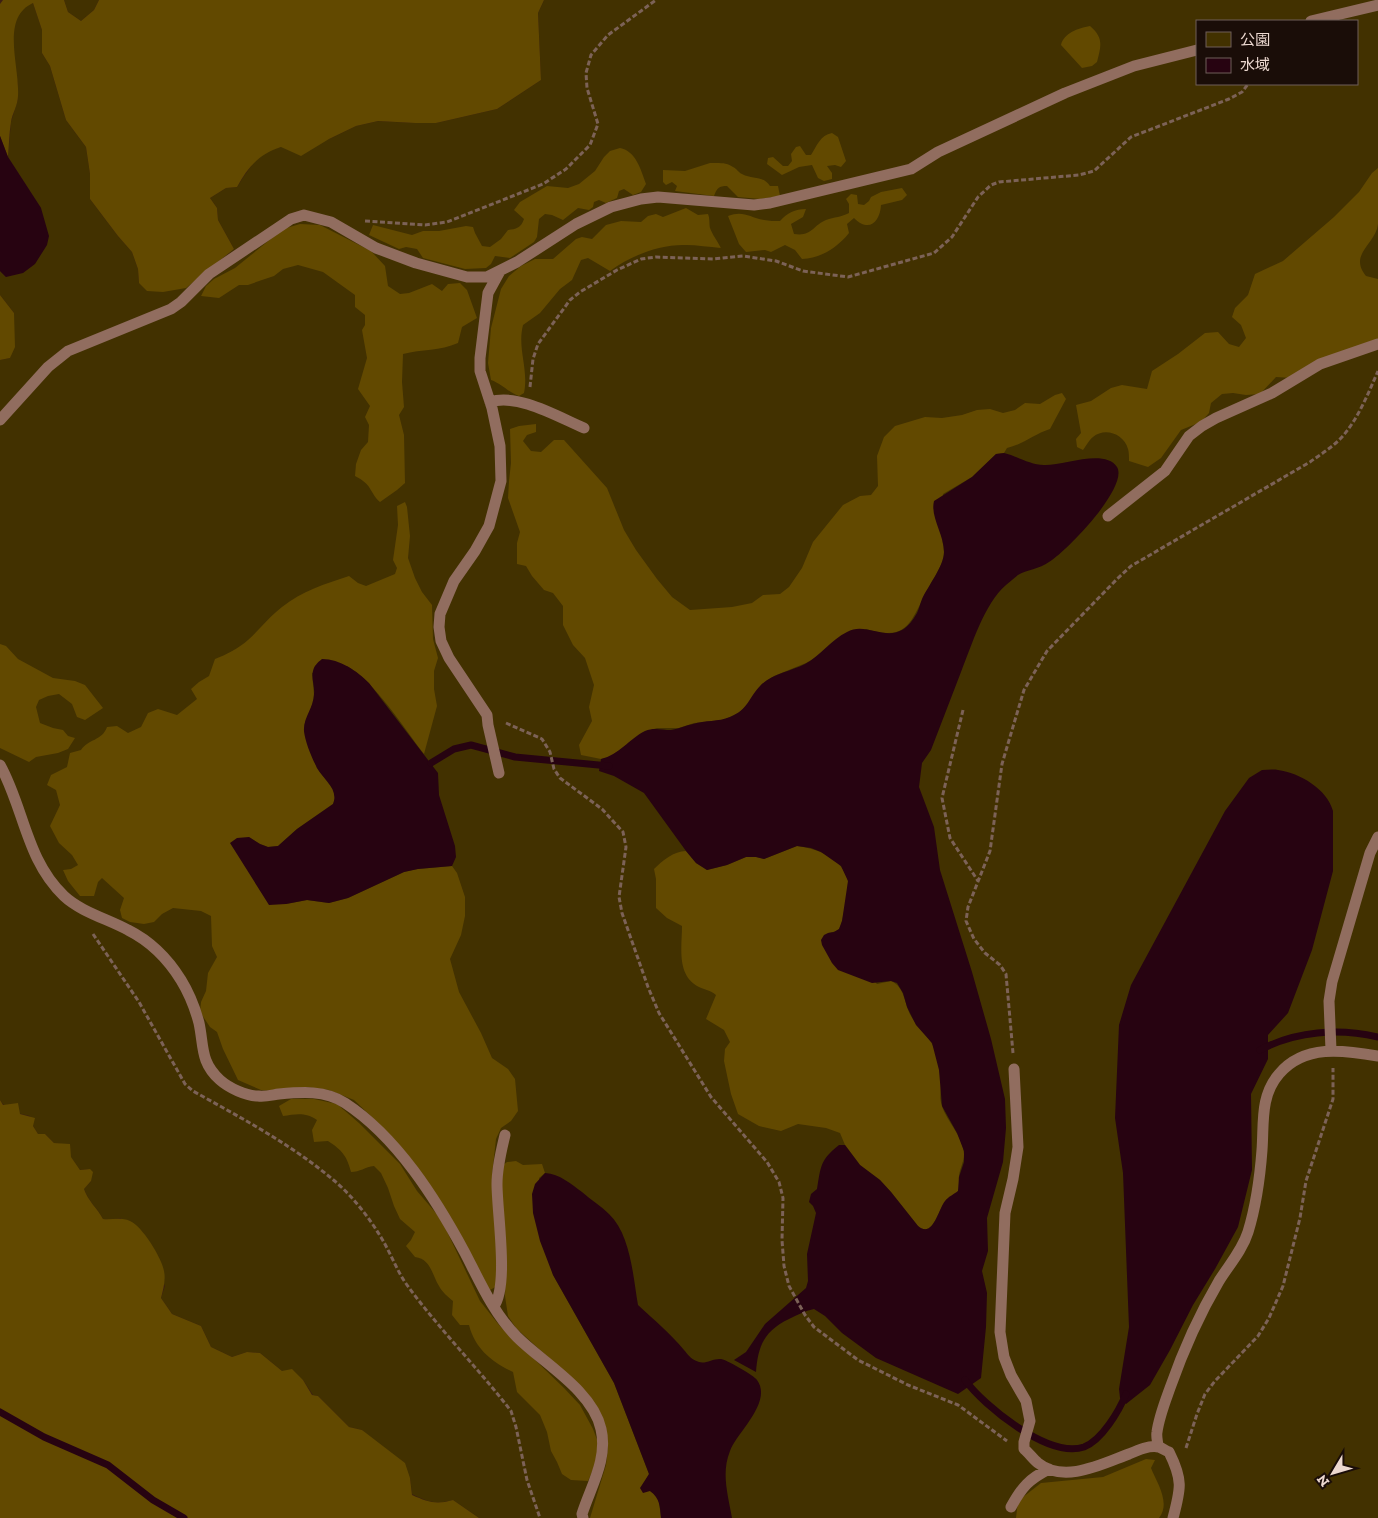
<svg xmlns="http://www.w3.org/2000/svg" width="1378" height="1518" viewBox="0 0 1378 1518" font-family="'Zilla Slab','Noto Sans JP',serif">
	<rect width="100%" height="100%" fill="#3c1f13"/>
	<path fill="#423100" fill-rule="evenodd" d="M 64,0 L 99,0 L 94,10 L 81,21 L 68,12 Z
		M 544,0 L 1378,0 L 1378,1518 L 479,1518 L 453,1500 C 436,1505 428,1502 412,1494 L 410,1478 L 362,1430 L 349,1427 L 318,1396 L 313,1395 L 303,1380 L 282,1371 L 260,1353 L 247,1352 L 232,1357 L 211,1347 L 201,1326 L 172,1314 L 161,1298 L 165,1286 L 121,1218 L 112,1220 L 103,1219 C 97,1208 88,1201 84,1189 L 91,1181 L 90,1169 L 80,1170 L 61,1144 L 54,1143 L 45,1134 L 38,1134 L 33,1126 L 30,1116 C 19,1114 5,1109 0,1100 L 0,360 L 10,358 L 14,313 L 0,295 L 0,271 L 6,277 L 41,208 L 8,157 L 11,122 L 18,99 L 18,85 L 13,63 L 10,38 L 11,23 L 22,7 L 33,3 L 42,30 L 42,53 L 50,66 L 66,120 L 86,147 L 90,174 L 90,199 L 118,236 L 132,252 L 138,269 L 139,283 L 204,275 L 234,249 L 218,220 L 217,208 L 210,198 L 226,188 L 237,187 L 244,176 L 254,162 L 267,151 L 281,147 L 329,139 L 356,126 L 378,121 L 415,123 L 436,123 L 497,109 L 541,80 L 538,13 ZM 1197,21 L 1357,21 L 1357,84 L 1197,84 Z"/>
	<path fill="#624900" d="M 3,0 L 64,0 L 68,12 L 81,21 L 94,10 L 99,0 L 544,0 L 538,13 L 541,80 L 497,109 L 436,123 L 415,123 L 378,121 L 356,126 L 329,139 L 301,156 L 281,147 C 259,154 248,167 237,187 L 226,188 L 210,198 L 217,208 L 218,220 L 234,249 L 186,288 L 163,292 L 147,291 L 139,283 L 138,269 L 132,252 L 118,236 L 90,199 L 90,174 L 86,147 L 66,120 L 50,66 L 42,53 L 42,30 L 33,3 C 0,18 20,66 18,96 C 18,105 12,114 11,122 C 9,134 9,146 8,157 L 0,136 L 0,4 Z
		M 1090,26 C 1104,38 1101,46 1097,62 L 1092,66 L 1082,68 L 1061,45 C 1064,33 1078,28 1090,26 Z
		M 832,133 L 838,137 L 846,161 L 841,167 L 835,165 L 827,166 L 832,173 L 832,179 L 824,181 L 818,178 L 812,165 L 799,167 L 782,175 L 767,164 L 768,158 L 773,157 L 783,166 L 788,166 L 792,161 L 791,154 L 796,147 L 800,146 L 806,155 L 811,155 C 817,146 820,135 832,133 Z
		M 620,148 C 636,151 641,170 646,184 L 641,192 L 633,195 L 624,189 L 619,191 L 617,198 L 606,203 L 599,200 L 594,202 L 593,207 L 589,210 L 578,208 L 563,220 L 552,215 L 545,214 L 539,219 L 537,237 L 534,242 L 510,258 L 495,256 L 491,264 L 486,268 L 465,269 L 423,258 L 417,249 L 406,247 L 399,249 L 369,235 L 373,225 L 412,235 L 423,231 L 439,231 L 466,226 L 473,227 L 475,233 L 482,246 L 490,247 L 501,239 L 508,230 C 516,229 521,228 524,219 L 514,210 L 520,202 L 547,186 L 568,188 L 579,184 L 595,171 L 604,157 L 610,151 Z
		M 710,163 C 718,163 727,162 733,167 C 737,169 739,173 742,174 C 753,180 763,175 770,186 L 778,186 L 780,196 L 760,199 L 738,197 L 727,186 C 719,186 717,188 714,196 L 675,191 L 677,186 L 672,182 L 666,185 L 663,182 L 663,170 L 685,171 Z
		M 1378,168 C 1378,187 1378,206 1378,224 C 1376,244 1348,254 1366,276 L 1378,279 L 1378,339 L 1292,378 L 1276,377 L 1260,394 L 1246,395 L 1233,393 L 1222,394 L 1211,403 L 1209,413 L 1201,422 L 1181,430 L 1161,458 L 1148,467 L 1129,461 C 1129,457 1129,452 1128,449 C 1124,434 1105,427 1093,437 C 1089,440 1086,446 1083,450 L 1077,447 L 1076,439 L 1081,433 L 1076,405 L 1091,401 L 1111,388 L 1122,385 L 1147,389 L 1152,371 L 1178,354 L 1205,333 L 1218,332 L 1229,344 L 1239,347 L 1246,338 L 1241,325 L 1232,317 L 1235,308 L 1248,295 L 1255,274 L 1283,261 L 1334,217 L 1359,192 L 1372,173 Z
		M 902,188 L 907,195 L 902,200 L 881,205 C 880,222 869,233 854,218 L 847,224 L 849,233 C 837,248 821,258 802,259 L 795,250 L 785,245 L 771,252 L 765,250 L 746,252 L 739,244 L 728,216 C 743,210 749,217 764,220 C 769,221 775,221 780,221 C 787,213 795,209 806,209 L 803,217 L 791,224 L 794,234 C 812,237 813,225 826,220 C 834,217 842,217 849,213 L 849,204 L 846,199 L 851,194 L 857,195 L 858,204 L 864,205 L 869,201 L 871,197 L 881,192 Z
		M 686,208 L 698,215 L 708,214 C 710,219 709,223 710,228 C 712,234 718,242 721,248 C 709,247 697,245 686,245 C 660,244 630,256 610,271 L 588,258 L 581,260 L 572,280 L 560,289 L 540,313 L 523,325 C 517,349 529,369 524,393 L 519,396 C 508,392 502,384 491,380 L 488,363 L 491,328 L 501,289 L 509,276 L 521,266 L 535,259 L 553,259 L 576,239 L 582,237 L 592,239 L 606,225 L 621,221 L 641,222 L 648,216 L 656,214 L 663,217 Z
		M 300,224 L 320,225 L 371,251 L 385,266 L 388,286 L 400,294 L 409,293 L 432,284 L 442,291 L 448,284 L 460,283 L 467,290 L 477,318 L 462,327 L 458,343 C 440,351 422,349 403,354 L 402,382 L 404,407 L 399,415 L 404,435 L 405,483 L 397,490 L 380,502 C 369,492 373,485 355,476 L 356,464 L 361,450 L 368,442 L 369,425 L 365,417 L 370,406 L 358,389 L 367,358 L 362,330 L 365,325 L 365,315 L 355,307 L 355,295 L 323,272 L 298,265 L 283,269 L 274,276 L 262,280 L 248,285 L 239,285 L 219,298 L 201,296 L 206,286 L 214,279 L 235,268 L 283,229 Z
		M 0,295 L 14,313 L 15,347 L 10,358 L 0,360 Z
		M 1062,393 L 1066,399 L 1050,429 C 1034,434 1024,444 1007,448 L 1004,453 L 996,454 L 972,477 L 943,494 C 942,508 941,523 942,537 C 942,542 944,547 944,552 C 944,564 934,577 929,587 C 911,619 910,643 866,629 L 806,663 L 774,676 L 761,685 L 748,704 L 740,712 L 730,717 L 721,721 L 694,723 L 679,728 L 657,728 L 644,732 L 610,757 L 601,759 L 581,755 L 579,745 L 592,721 L 589,707 L 594,685 L 585,658 L 573,645 L 563,625 L 563,606 L 553,593 L 544,590 L 532,576 L 526,566 L 517,564 L 517,543 L 520,532 L 508,498 L 509,481 L 511,463 L 510,429 L 519,426 L 536,424 L 536,432 L 527,435 L 523,441 L 531,451 L 541,452 L 554,440 L 564,440 L 607,488 L 624,530 L 636,550 L 657,579 L 672,597 L 690,610 L 732,607 L 752,603 L 763,595 L 780,594 L 789,587 L 802,568 L 813,542 L 843,505 L 860,496 L 871,495 L 878,486 L 877,456 L 884,437 L 895,426 L 925,417 L 942,418 L 962,415 L 977,410 L 990,409 L 1003,413 L 1015,410 L 1025,403 L 1040,404 L 1055,395 Z
		M 405,502 L 407,507 L 410,536 L 408,558 L 415,578 L 422,592 L 432,605 L 433,639 L 438,658 L 434,671 L 434,689 L 437,706 L 424,754 C 403,727 376,683 347,666 L 312,673 L 314,695 L 312,706 L 305,723 L 304,731 L 317,768 L 335,792 L 335,799 L 333,804 L 297,829 L 278,846 L 268,847 L 260,844 L 249,837 L 286,904 L 307,900 L 329,903 L 348,898 L 404,872 L 417,869 L 452,866 L 457,873 L 465,897 L 465,916 L 461,935 L 450,959 L 459,992 L 481,1033 L 492,1058 L 508,1069 L 515,1079 L 518,1111 L 511,1121 L 501,1128 L 496,1139 L 492,1175 L 498,1279 L 497,1286 L 490,1290 L 377,1122 L 354,1100 L 329,1090 L 307,1087 L 274,1091 L 261,1090 L 238,1080 L 223,1049 L 217,1032 L 210,1027 L 200,1012 L 201,1002 L 206,991 L 208,973 L 217,957 L 212,946 L 211,916 L 201,911 L 173,908 L 162,914 L 154,922 L 144,924 L 130,922 L 122,918 L 120,910 L 124,898 L 102,878 L 98,882 L 94,896 L 80,896 L 68,881 L 63,870 L 71,869 L 78,865 L 72,855 L 59,843 L 50,826 L 60,805 L 56,790 L 47,785 L 51,775 L 67,767 L 70,753 L 81,750 C 88,739 102,741 107,727 L 117,726 L 128,733 L 141,727 L 148,713 L 158,709 L 177,715 L 197,699 L 191,689 L 199,682 L 209,676 L 215,659 C 226,655 239,648 248,640 C 260,629 269,617 282,607 C 302,591 325,584 349,576 L 358,583 L 366,586 L 395,574 L 397,568 L 393,560 L 398,525 L 397,506 Z
		M 0,644 L 6,646 L 18,659 L 53,678 L 75,681 L 85,685 L 103,708 L 85,720 L 77,717 L 72,704 L 59,694 L 48,696 L 39,700 L 36,707 L 40,723 L 53,728 L 63,730 L 68,736 L 75,738 L 68,749 L 58,753 L 36,757 L 29,762 L 0,748 Z
		M 797,846 C 813,848 835,855 844,871 C 846,874 848,879 848,882 C 848,890 843,924 839,929 C 836,932 832,932 828,933 L 877,984 L 891,981 C 905,987 904,1003 911,1016 C 918,1029 932,1038 936,1053 C 939,1062 940,1074 941,1083 C 941,1091 939,1098 942,1106 C 947,1122 963,1136 964,1154 C 964,1162 960,1168 959,1176 C 958,1181 961,1186 958,1191 C 955,1195 949,1197 946,1201 C 938,1209 933,1239 918,1226 L 891,1192 L 880,1180 L 860,1165 L 845,1145 L 840,1133 L 826,1128 L 798,1124 L 781,1131 L 759,1126 L 738,1114 L 731,1094 L 724,1061 L 725,1049 L 730,1042 L 724,1030 L 706,1019 L 716,995 C 710,990 705,990 699,987 C 676,975 682,947 682,926 L 667,918 L 656,908 L 656,879 L 654,869 C 662,861 674,851 686,851 L 696,863 L 707,870 L 727,865 L 746,857 L 756,857 L 764,859 Z
		M 291,1099 L 314,1099 L 337,1104 L 359,1123 L 400,1164 L 417,1191 L 441,1219 L 480,1301 L 499,1325 L 564,1388 L 580,1405 L 593,1429 L 599,1445 L 595,1465 L 588,1481 L 571,1480 L 562,1474 L 557,1462 L 551,1451 L 547,1432 L 540,1415 L 517,1392 L 513,1372 C 492,1362 475,1349 469,1325 L 460,1325 L 452,1315 L 453,1301 C 448,1297 442,1292 439,1286 C 432,1275 431,1259 415,1257 L 406,1246 L 411,1240 L 415,1232 L 400,1219 L 394,1206 L 388,1188 L 381,1173 L 374,1166 C 365,1167 360,1172 351,1172 C 347,1156 342,1150 328,1141 L 314,1142 L 312,1130 L 317,1120 C 306,1112 296,1114 283,1116 L 279,1106 Z
		M 0,1100 L 3,1105 L 18,1103 L 20,1114 L 35,1118 L 33,1126 L 38,1134 L 45,1134 L 54,1143 L 70,1144 L 71,1157 L 80,1170 L 90,1169 L 93,1172 L 91,1181 L 84,1189 C 88,1201 97,1208 103,1219 C 112,1220 121,1217 130,1221 C 142,1226 162,1258 164,1271 C 166,1280 163,1290 161,1298 L 172,1314 L 201,1326 L 211,1347 L 232,1357 L 247,1352 L 260,1353 L 282,1371 L 292,1369 L 303,1380 L 312,1395 L 318,1396 L 349,1427 L 362,1430 L 405,1463 L 410,1478 L 412,1495 C 428,1502 436,1505 453,1500 L 479,1518 L 0,1518 Z
		M 516,1161 L 523,1165 L 542,1164 L 545,1173 L 539,1178 L 553,1275 L 614,1383 L 649,1474 L 646,1480 L 650,1491 L 656,1495 L 659,1502 L 661,1518 L 590,1518 L 606,1465 L 608,1448 L 606,1427 L 581,1387 L 516,1328 L 508,1316 L 505,1296 L 506,1263 L 501,1186 L 503,1165 L 507,1162 Z
		M 1146,1459 L 1155,1460 L 1151,1468 C 1157,1483 1171,1503 1159,1518 L 1016,1518 L 1018,1501 L 1041,1483 L 1103,1477 Z"/>
	<path fill="#270311" d="M 0,136 L 8,157 L 41,208 L 49,236 L 47,245 L 35,264 L 23,273 L 6,277 L 0,271 Z
		M 1004,453 C 1017,456 1030,465 1044,465 C 1062,466 1105,448 1117,467 C 1129,487 1066,552 1049,562 C 1040,569 1026,570 1018,575 C 1014,578 1010,582 1006,585 C 984,604 972,645 961,672 C 951,698 941,724 931,750 L 922,763 L 919,787 L 934,827 L 940,870 L 972,972 L 991,1039 L 1005,1099 L 1006,1128 L 1003,1162 L 987,1218 L 988,1251 L 982,1271 L 987,1293 L 986,1327 L 981,1378 L 958,1394 L 876,1358 L 842,1333 L 825,1316 L 814,1309 C 805,1311 797,1315 789,1319 C 764,1331 758,1346 756,1372 L 734,1360 L 746,1352 L 765,1324 L 806,1288 L 808,1281 L 807,1254 L 816,1213 L 813,1206 L 809,1202 L 811,1194 L 817,1189 C 821,1166 820,1160 839,1145 L 845,1145 L 860,1165 L 880,1180 L 891,1192 L 918,1226 C 933,1239 938,1210 945,1201 C 948,1197 954,1194 958,1191 L 959,1177 L 964,1162 L 964,1151 L 957,1133 L 942,1106 L 939,1070 L 932,1043 L 916,1025 L 907,1007 L 903,993 L 897,983 L 891,981 L 872,983 L 838,970 L 832,963 L 822,945 L 821,940 L 824,935 L 828,933 L 834,932 L 839,929 L 842,921 L 848,881 L 841,866 L 821,852 L 811,848 L 797,846 L 764,859 L 756,857 L 746,857 L 727,865 L 707,870 L 696,863 L 686,851 L 644,793 L 614,776 L 599,771 L 601,759 C 619,755 629,739 645,731 C 654,727 662,730 671,730 C 679,729 686,725 693,724 C 705,720 718,722 730,717 C 748,710 749,697 761,685 C 772,674 791,671 805,664 C 820,656 831,640 847,632 C 870,619 895,653 917,613 C 919,609 920,604 922,599 C 928,586 944,566 944,552 C 944,534 930,517 934,501 L 972,477 L 996,454 Z
		M 322,659 C 340,659 357,671 369,683 L 438,773 L 439,795 L 455,846 L 456,857 L 452,866 L 418,869 L 404,872 L 348,898 L 329,903 L 307,900 L 286,904 L 269,905 L 230,843 L 237,838 L 249,837 L 260,844 L 268,847 L 278,846 L 297,829 L 333,804 C 339,789 324,780 317,768 C 312,758 305,742 304,731 C 303,718 314,707 314,694 C 315,687 311,678 313,671 C 314,666 317,663 322,659 Z
		M 1262,770 C 1267,770 1273,769 1278,770 C 1300,773 1327,789 1333,811 L 1333,871 L 1312,950 L 1288,1013 L 1268,1035 L 1268,1059 L 1251,1094 L 1252,1170 L 1238,1227 L 1215,1269 L 1193,1305 L 1170,1350 L 1150,1385 L 1126,1404 L 1120,1398 L 1119,1389 L 1129,1327 L 1123,1173 L 1115,1118 L 1119,1025 L 1131,985 L 1225,811 L 1249,778 Z
		M 545,1173 C 560,1174 571,1184 582,1192 C 591,1200 601,1206 609,1214 C 631,1235 633,1277 638,1305 C 654,1320 670,1333 684,1350 C 688,1355 692,1360 699,1362 C 706,1364 714,1358 721,1359 C 725,1359 755,1376 757,1380 C 773,1402 737,1432 730,1451 C 721,1473 728,1495 732,1518 L 661,1518 C 660,1507 660,1498 650,1491 L 643,1493 L 640,1488 L 649,1474 L 614,1383 L 553,1275 L 540,1241 L 533,1213 L 532,1194 L 535,1184 Z"/>
	<g fill="none" stroke-linecap="round" stroke-linejoin="round">
		<path stroke="#270311" stroke-width="7" d="M 431,763 L 454,749 L 471,745 L 515,757 L 609,766
			M 1260,1050 C 1296,1031 1338,1028 1378,1037
			M 965,1380 C 984,1406 1049,1459 1084,1447 C 1102,1440 1119,1411 1126,1394
			M 0,1412 L 44,1437 L 108,1465 L 153,1500 L 184,1518"/>
		<path stroke="#7c6257" stroke-width="3" stroke-dasharray="5 2.5" stroke-linecap="butt" d="M 365,221 L 425,225 L 447,222 L 543,184 L 566,169 L 590,145 L 598,124 L 587,88 L 586,73 L 591,55 L 608,35 L 656,0
			M 530,387 L 533,359 L 538,344 L 570,300 L 580,292 L 617,270 L 641,259 L 656,257 L 713,259 L 743,256 L 776,261 L 803,271 L 848,277 L 934,253 L 952,237 L 978,197 L 991,185 L 999,182 L 1079,175 L 1094,171 L 1131,137 L 1229,99 L 1242,92 L 1248,84
			M 963,710 L 942,798 L 950,838 L 978,881
			M 506,723 L 542,739 L 550,752 L 554,769 L 560,778 L 602,809 L 623,832 L 626,847 L 619,897 L 622,913 L 648,987 L 659,1013 L 711,1097 L 767,1162 L 779,1182 L 783,1198 L 782,1240 L 784,1266 L 789,1286 L 805,1315 L 814,1327 L 858,1360 L 908,1385 L 958,1405 L 1007,1441
			M 93,934 L 139,1002 L 185,1084 L 193,1091 C 241,1118 289,1143 331,1178 C 351,1194 369,1217 382,1239 C 391,1254 397,1271 407,1285 C 439,1329 478,1368 511,1411 L 516,1427 L 527,1480 L 540,1518
			M 1013,1053 L 1006,974 L 1000,965 L 985,953 L 974,939 L 966,921 L 968,907 L 990,851 L 1002,764 L 1015,720 L 1024,690 L 1047,651 L 1117,579 L 1131,566 L 1310,462 C 1321,454 1333,447 1342,437 C 1358,419 1368,394 1378,371
			M 1186,1448 L 1197,1414 L 1205,1394 L 1215,1381 L 1258,1336 L 1269,1318 L 1283,1286 L 1300,1218 L 1306,1181 L 1333,1099 L 1333,1068"/>
		<path stroke="#916d5f" stroke-width="11" d="M 1311,21 L 1378,5
			M 490,402 C 518,393 558,417 584,428
			M 0,420 L 48,367 L 68,351 L 171,309 L 181,302 L 209,274 L 291,219 L 304,215 L 331,222 L 376,248 L 416,263 L 467,277 L 487,277 L 517,262 L 576,224 L 611,207 L 641,199 L 658,197 L 754,205 L 770,203 L 911,169 L 938,152 L 1065,93 L 1134,66 L 1197,50
			M 1108,516 L 1165,471 L 1189,436 L 1202,426 L 1216,418 L 1272,393 L 1320,364 L 1378,344
			M 0,765 C 24,808 26,860 64,896 C 81,912 108,919 128,930 C 150,941 168,959 181,980 C 189,993 195,1008 199,1023 C 204,1046 200,1062 220,1080 C 229,1088 246,1096 258,1096 C 265,1097 272,1095 279,1094 C 302,1092 325,1090 345,1103 C 397,1137 436,1199 465,1253 C 480,1282 494,1314 517,1337 C 543,1363 593,1391 601,1429 C 608,1459 591,1486 582,1514 L 583,1518
			M 499,773 L 488,725 L 487,715 L 449,658 L 441,641 L 439,627 L 440,614 L 454,581 L 475,551 L 489,526 L 501,481 L 500,446 L 492,408 L 480,371 L 480,358 L 488,293 L 500,271
			M 1331,1050 L 1329,1001 L 1332,982 L 1370,853 L 1378,837
			M 1014,1069 L 1018,1147 L 1013,1179 L 1005,1213 L 1000,1332 L 1004,1357 L 1011,1375 L 1026,1401 L 1030,1421 L 1024,1442 L 1024,1449 C 1029,1453 1033,1459 1038,1463 C 1064,1484 1102,1464 1129,1454 C 1138,1450 1149,1445 1159,1447 C 1162,1448 1166,1451 1169,1452 C 1183,1480 1181,1488 1173,1518
			M 494,1306 C 509,1285 497,1213 497,1184 C 497,1167 501,1152 505,1135
			M 1158,1447 C 1158,1442 1156,1437 1157,1432 C 1159,1417 1165,1402 1170,1388 C 1183,1351 1199,1315 1219,1281 C 1229,1265 1242,1251 1248,1232 C 1256,1206 1260,1177 1262,1150 C 1264,1123 1260,1096 1279,1074 C 1304,1044 1344,1050 1378,1056
			M 1011,1507 C 1022,1487 1029,1479 1049,1469"/>
	</g>
	<rect x="1196" y="20" width="162" height="65" fill="#1a0d08" stroke="#6e5e58"/>
	<rect x="1206" y="32" width="25" height="15" fill="#423100" stroke="#6e5e58"/>
	<text x="1240" y="45" font-size="15" fill="#ecd8d0">公園</text>
	<rect x="1206" y="58" width="25" height="15" fill="#270311" stroke="#6e5e58"/>
	<text x="1240" y="70" font-size="15" fill="#ecd8d0">水域</text>
	<g transform="translate(1333 1473) rotate(232)" stroke="#1a0d08" stroke-width="4" paint-order="stroke">
	<path d="M0-4L9 19L0 12L-9 19Z" fill="#ecd8d0"/>
	<text y="-8" font-size="14" font-weight="bold" text-anchor="middle" fill="#ecd8d0">N</text>
	</g>
</svg>
